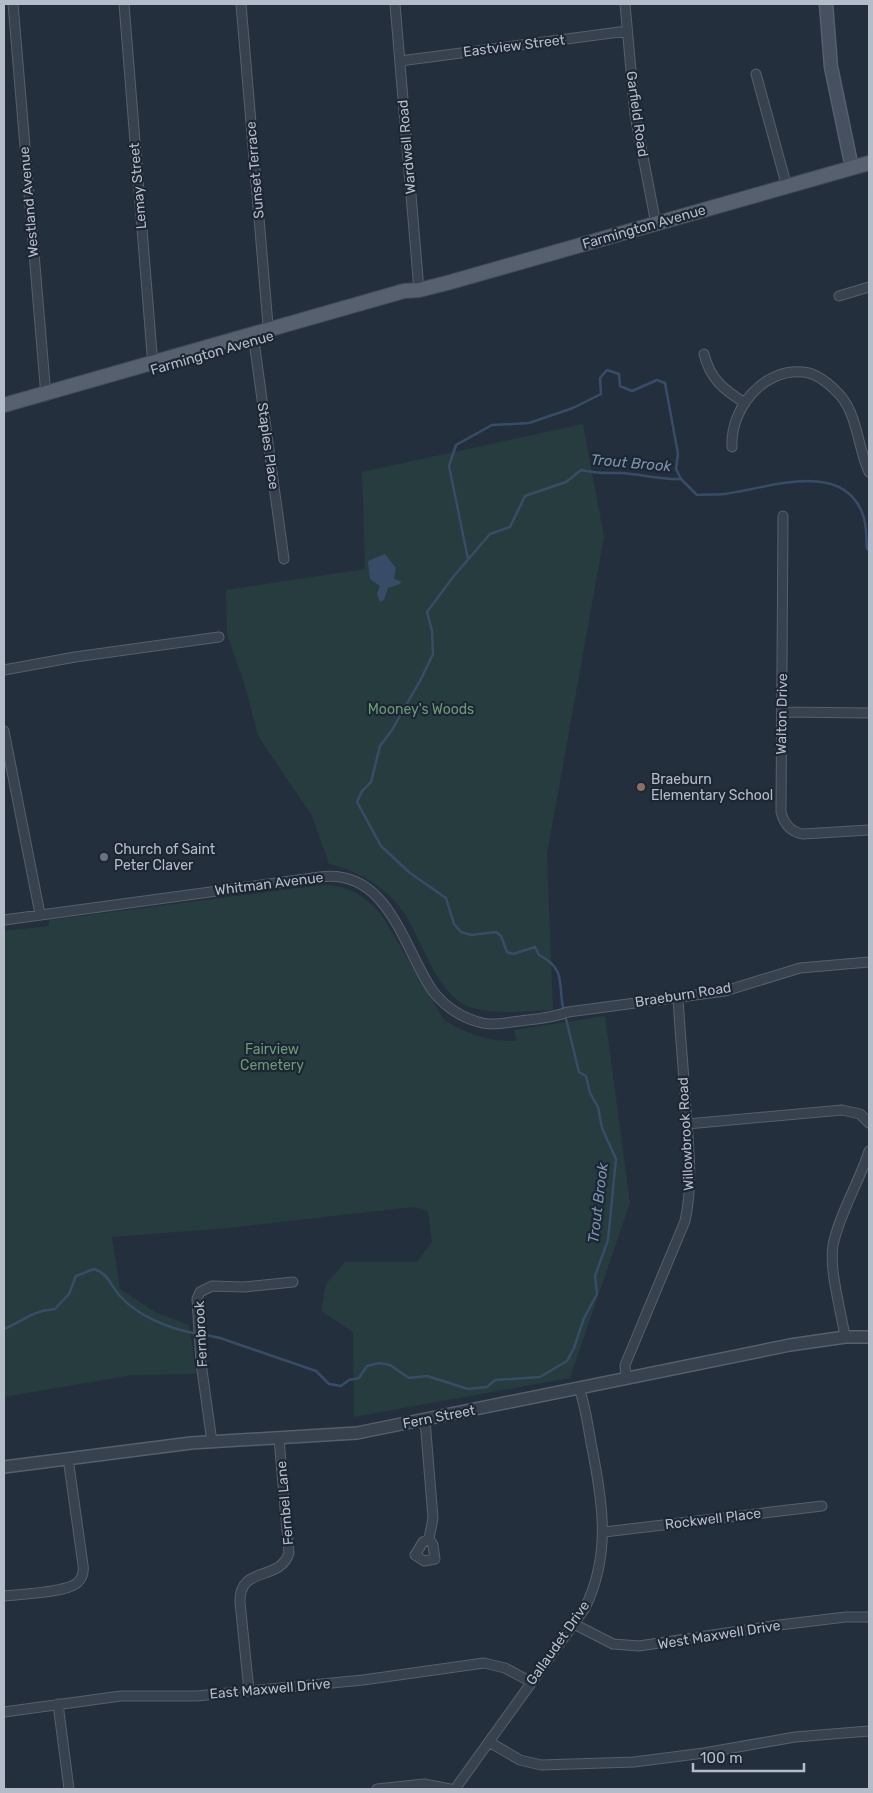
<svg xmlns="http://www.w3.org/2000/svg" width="873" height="1793" viewBox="0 0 873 1793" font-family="Rubik,sans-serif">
	<rect width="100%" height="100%" fill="#242f3e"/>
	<path fill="#263c3f" d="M 583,424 L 604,537 L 547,854 L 553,1010 C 527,1011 498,1015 473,1008 C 437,998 422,938 402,910 C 386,887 357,870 329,864 L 312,816 L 258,736 L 245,686 L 227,634 L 226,590 L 365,569 L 362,472 Z
		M 322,885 C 348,885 364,895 381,914 L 444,1020 C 470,1035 486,1041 517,1041 L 514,1030 L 605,1016 L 630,1203 L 570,1378 L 354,1417 L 353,1332 L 321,1311 L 326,1284 L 345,1262 L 417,1262 L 432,1242 L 428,1211 L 413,1207 L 228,1228 L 112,1237 L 120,1289 L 155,1312 L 189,1325 L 196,1374 L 132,1375 L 4,1397 L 4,931 L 49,926 L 49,920 Z"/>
	<path fill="#394c67" d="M 385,554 L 396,568 L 394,579 L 401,581 L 400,584 L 388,588 L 384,600 L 380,602 L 377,594 L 380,586 L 370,579 L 368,561 Z"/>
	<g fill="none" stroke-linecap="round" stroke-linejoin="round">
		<path stroke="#394c67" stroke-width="2.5" d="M 468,559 L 449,466 L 456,445 L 492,425 L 529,423 L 573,408 L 601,394 L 600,378 L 607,370 L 619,374 L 620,386 L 632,391 L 657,380 L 665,383 L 678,454 L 676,469 L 681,479
			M 563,1007 C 558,982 566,969 539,955 L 535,947 L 513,954 L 507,952 L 501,936 L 496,932 L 471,935 L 461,932 L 454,924 L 446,898 L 410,873 L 381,846 L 357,802 L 362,791 L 371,782 L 380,746 L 392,730 L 421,679 L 433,654 L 432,631 L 427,612 L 453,577 L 490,534 L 510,527 L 525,496 L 566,482 L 581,470 C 597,474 605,473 621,473 C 641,474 660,480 681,479 L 697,495 C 706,494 715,495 724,494 C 766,489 843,458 863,515 C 867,525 866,538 867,549 L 869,550
			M 4,1329 C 25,1320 31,1311 55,1309 L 69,1294 L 76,1276 L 94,1269 C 109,1274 110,1285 120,1296 C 138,1316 168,1328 193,1333
			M 206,1335 L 220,1338 L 316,1371 L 329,1384 L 341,1386 L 349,1380 L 359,1378 L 367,1366 L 379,1363 L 390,1365 L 409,1378 L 427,1376 L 468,1389 L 487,1387 L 495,1380 L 540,1377 L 567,1361 L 574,1348 L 584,1318 L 597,1294 L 595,1276 L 608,1240 L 616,1159 L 602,1128 L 598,1107 L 590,1093 L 586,1076 L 579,1072 L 566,1019"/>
		<g stroke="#565f6c" stroke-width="11">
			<path id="minor" d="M 13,4 L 46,396
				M 124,4 L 153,366
				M 241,4 L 269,337
				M 395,4 L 419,290
				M 625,4 L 635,115 L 656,224
				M 400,61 L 627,31
				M 756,74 L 787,187
				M 839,296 L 869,287
				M 253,334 L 284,559
				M 704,354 C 710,379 724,390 745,403
				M 732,447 C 730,409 763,368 803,372 C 816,373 827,382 836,391 C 858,411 857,447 869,472
				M 783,516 L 781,812 C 784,824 791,832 803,834 L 869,830
				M 4,670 L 75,657 L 219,637
				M 782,712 L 869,713
				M 4,731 L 40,914
				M 4,920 L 320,877 C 388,868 403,947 432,990 C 444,1006 462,1018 482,1023 C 494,1026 508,1022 520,1021 C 536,1019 552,1018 568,1012 L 725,991 L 800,968 L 869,962
				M 687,1124 L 842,1110 L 860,1114 L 869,1123
				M 845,1337 C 841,1310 829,1271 833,1245 C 840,1212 859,1183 869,1151
				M 626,1378 L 625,1365 L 685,1221 C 693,1185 689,1148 686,1111 C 684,1073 680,1035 678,997
				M 425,1420 L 433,1518 L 429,1539 L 423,1542 L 415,1555 L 424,1561 L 435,1559 L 433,1545 L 429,1539
				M 212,1442 L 201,1363 L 197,1299 L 200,1292 L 212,1286 L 244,1287 L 293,1282
				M 604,1532 L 822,1506
				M 4,1596 C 20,1594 65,1593 77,1583 C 83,1578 84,1572 83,1565 L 68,1458
				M 574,1624 L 613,1644 L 639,1646 L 779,1625 L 846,1617 L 869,1617
				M 249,1691 L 240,1602 C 239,1565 280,1582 289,1553 L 279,1439
				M 58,1704 L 69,1789
				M 4,1712 L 121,1696 L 197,1696 L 363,1680 L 484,1663 L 505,1668 L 531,1682
				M 489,1742 L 520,1760 L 541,1765 L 634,1762 L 704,1753 L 795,1737 L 869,1731
				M 377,1789 L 424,1784 L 450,1789
				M 455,1789 L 585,1608 C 611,1555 603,1504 592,1448 C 588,1428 586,1407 579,1388"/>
		</g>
		<g stroke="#565f6c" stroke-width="14">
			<path id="tertiary" d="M 4,1467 L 191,1443 L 357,1433 L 790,1345 L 845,1337 L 869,1337"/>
		</g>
		<g stroke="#565f6c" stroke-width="15">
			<path id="secondary" d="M 826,4 L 831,67 L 852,168"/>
		</g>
		<g stroke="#414a57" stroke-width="16">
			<path id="primary" d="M 4,405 L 404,291 L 419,290 L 447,283 L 869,163"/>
		</g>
		<use href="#minor" stroke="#38414e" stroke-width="9"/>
		<use href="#tertiary" stroke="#38414e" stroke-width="11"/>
		<use href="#secondary" stroke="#465061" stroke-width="12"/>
		<use href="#primary" stroke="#56606e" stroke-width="14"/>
	</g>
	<circle fill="#8d6e63" stroke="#1d2633" stroke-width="2" cx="641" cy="787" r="5"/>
	<circle fill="#6b7280" stroke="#1d2633" stroke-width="2" cx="104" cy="857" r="5"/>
	<g text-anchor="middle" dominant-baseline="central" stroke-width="4.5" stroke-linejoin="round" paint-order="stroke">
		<g font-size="14" fill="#b4bcc9" stroke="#1d2633">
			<text transform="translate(514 46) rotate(-7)">Eastview Street</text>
			<text transform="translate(637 114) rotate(82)">Garfield Road</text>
			<text transform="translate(407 147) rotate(-95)">Wardwell Road</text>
			<text transform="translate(255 170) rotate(-95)">Sunset Terrace</text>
			<text transform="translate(138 186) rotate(-95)">Lemay Street</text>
			<text transform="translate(29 202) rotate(-95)">Westland Avenue</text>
			<text transform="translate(644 227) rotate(-16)">Farmington Avenue</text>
			<text transform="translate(212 353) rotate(-16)">Farmington Avenue</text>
			<text transform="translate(268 446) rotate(82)">Staples Place</text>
			<text transform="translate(782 714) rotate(-89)">Walton Drive</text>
			<text transform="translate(269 884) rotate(-7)">Whitman Avenue</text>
			<text transform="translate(683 995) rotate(-9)">Braeburn Road</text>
			<text transform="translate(686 1134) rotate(-93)">Willowbrook Road</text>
			<text transform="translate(201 1334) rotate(-93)">Fernbrook</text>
			<text transform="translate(439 1417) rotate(-11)">Fern Street</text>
			<text transform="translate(285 1503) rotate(-95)">Fernbel Lane</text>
			<text transform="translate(713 1519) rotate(-7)">Rockwell Place</text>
			<text transform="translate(719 1635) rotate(-9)">West Maxwell Drive</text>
			<text transform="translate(558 1643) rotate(-55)">Gallaudet Drive</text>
			<text transform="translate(270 1689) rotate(-5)">East Maxwell Drive</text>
		</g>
		<g font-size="14" fill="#6b9a76" stroke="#1d2633">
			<text x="421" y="709">Mooney's Woods</text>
			<text x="272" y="1049">Fairview<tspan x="272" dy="16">Cemetery</tspan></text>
		</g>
		<g font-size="14" fill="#b4bcc9" stroke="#1d2633" text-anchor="start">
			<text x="651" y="779">Braeburn<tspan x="651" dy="16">Elementary School</tspan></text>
			<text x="114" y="849">Church of Saint<tspan x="114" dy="16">Peter Claver</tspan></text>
		</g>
		<g font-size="15" font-style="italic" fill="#7c92b1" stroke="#1d2633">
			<text transform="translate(631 463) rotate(5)">Trout Brook</text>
			<text transform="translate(598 1203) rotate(-83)">Trout Brook</text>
		</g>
	</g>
	<rect width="873" height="1793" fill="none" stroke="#b4bcc9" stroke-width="10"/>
	<path d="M693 1763v8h111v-8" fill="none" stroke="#b4bcc9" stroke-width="2.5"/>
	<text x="700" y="1763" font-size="15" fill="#b4bcc9" stroke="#1d2633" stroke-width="4" paint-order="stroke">100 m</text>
</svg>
